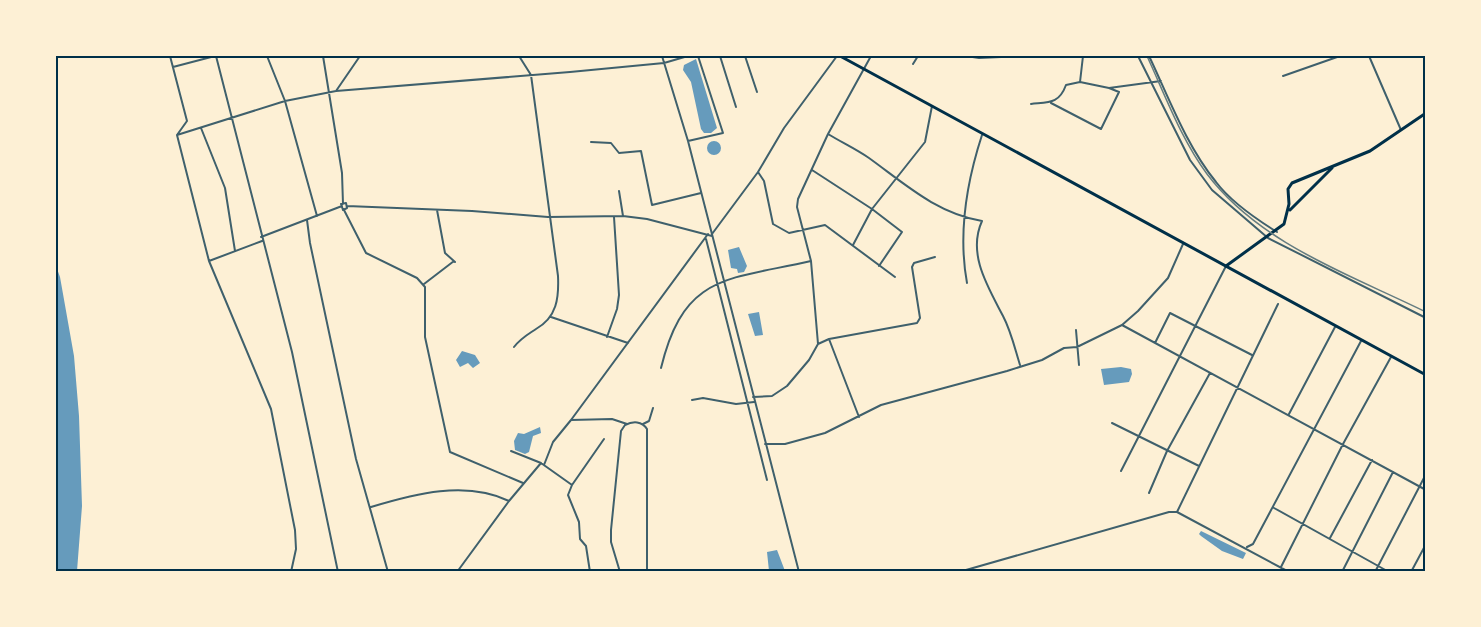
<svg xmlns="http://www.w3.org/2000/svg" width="1481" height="627" viewBox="0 0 1481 627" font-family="'Playfair Display',serif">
	<rect width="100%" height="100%" fill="#fdf0d5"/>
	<path fill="#669bbc" d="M 696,59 L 717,128 L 711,133 L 704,133 L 701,129 L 691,82 L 683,70 L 684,65 Z
		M707 148a7 7 0 1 1 14 0a7 7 0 1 1-14 0Z
		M 739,247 L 747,266 L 744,272 L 738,273 L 737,269 L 731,268 L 728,250 Z
		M 56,266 L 60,277 L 74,356 L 79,416 L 82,506 L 77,571 L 56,571 Z
		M 759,312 L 763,335 L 755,336 L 748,314 Z
		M 462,351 L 475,355 L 480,363 L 473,368 L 468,363 L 460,367 L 456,360 Z
		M 1121,367 L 1131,369 L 1132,374 L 1129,382 L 1104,385 L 1101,369 Z
		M 540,427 L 541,433 L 533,436 L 529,452 L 525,454 L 515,450 L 514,441 L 518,433 L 524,434 Z
		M 1201,531 L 1246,553 L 1243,559 L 1222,551 L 1201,536 L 1199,534 Z
		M 777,550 L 785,571 L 769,571 L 767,552 Z"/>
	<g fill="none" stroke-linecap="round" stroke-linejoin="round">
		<path stroke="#3f606c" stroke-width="2" d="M 170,56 L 187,121 L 177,135 L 209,261 L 271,409 L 295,530 L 296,549 L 291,572
			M 216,56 L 292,352 L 338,572
			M 267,56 L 285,101 L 317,216
			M 323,56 L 342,173 L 343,204
			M 662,56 L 688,141 L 799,572
			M 720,56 L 736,107
			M 745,56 L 757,92
			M 966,56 L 979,58 L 1026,56
			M 1138,56 L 1190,160 L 1212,190 L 1268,238 L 1426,318
			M 1149,56 C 1169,98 1186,145 1216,182 C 1231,202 1256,219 1277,232
			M 1369,56 L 1401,130
			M 913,64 L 918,56
			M 173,67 L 215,56
			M 1283,76 L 1340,56
			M 1080,82 L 1083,56
			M 336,91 L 360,56
			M 1051,103 L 1101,129 L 1119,92 L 1109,88
			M 1031,104 C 1049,102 1059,104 1066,85 L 1080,82 L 1109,88 L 1161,81
			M 201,128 L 225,188 L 235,251
			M 828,134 C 841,142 856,149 869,158 C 905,184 936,213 982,221 C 967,254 988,287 1003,316 C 1011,331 1015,349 1020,365
			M 177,135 L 285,101 L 336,91 L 570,72 L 664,63 L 688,56
			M 688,141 L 723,133 L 698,56
			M 591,142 L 611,143 L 619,153 L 641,151 L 652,205 L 701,193
			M 812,170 L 872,209 L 902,232 L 879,266
			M 758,172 L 764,181 L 773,224 L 789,233 L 825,225 L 895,277
			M 619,191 L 623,216
			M 346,203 L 347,208 L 343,210 L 341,204 Z
			M 347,206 L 472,211 L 548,217 L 623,216 L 647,219 L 712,236
			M 344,210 L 366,253 L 417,278 L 425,287 L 425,337 L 450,452 L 523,483
			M 437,210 L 445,253 L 455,262
			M 307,220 L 310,243 L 356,459 L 388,572
			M 712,234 L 758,172 L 784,128 L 837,56
			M 261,237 L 342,206
			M 706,239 L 767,480
			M 853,245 L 872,209 L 925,142 L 932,106
			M 209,261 L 262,241
			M 967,283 C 958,234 967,181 982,135
			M 424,284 L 454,261
			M 551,317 L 628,343
			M 1122,325 L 1426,490
			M 1076,330 L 1079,365
			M 607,337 L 617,309 L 619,295 L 614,217
			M 829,339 L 859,417
			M 1155,343 L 1170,313 L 1252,355
			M 818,344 L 829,339 L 917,323 L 920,318 L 912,267 L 914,263 L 935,257
			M 514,347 C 521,338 527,335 536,329 C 557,317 559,298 558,276 L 531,75 L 519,56
			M 661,368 C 684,273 728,280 811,261
			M 753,397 L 772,396 L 787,386 L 809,360 L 818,344 L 811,261 L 797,207 L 798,199 L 828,134 L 871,56
			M 692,400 L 703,398 L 736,404 L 754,402
			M 1289,414 L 1335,327
			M 1112,423 L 1199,466
			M 627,424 L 612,419 L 571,420 L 708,234
			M 643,424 L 649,421 L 653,408
			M 765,444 L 785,444 L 825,433 L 881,405 L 1007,371 L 1042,360 L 1064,348 L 1077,347 L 1122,325 L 1138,311 L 1168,278 L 1183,244
			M 511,451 L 541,463 L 572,485
			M 544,465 L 553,442 L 571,420
			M 1121,471 L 1226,266
			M 1149,493 L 1167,451 L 1210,373
			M 371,507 C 414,494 466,480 509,501
			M 1274,508 L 1389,572
			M 1177,512 L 1278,304
			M 1330,538 L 1372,460
			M 1247,547 L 1253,544 L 1361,341
			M 1281,567 L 1343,444 L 1391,357
			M 457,572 L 509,501 L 541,463
			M 590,572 L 586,546 L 580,539 L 579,522 L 568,495 L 572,485 L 604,439
			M 620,572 L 611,542 L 611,530 L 621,431 L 625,425 C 633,421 642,421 647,429 L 647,572
			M 959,572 L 1169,512 L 1177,512 L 1289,572
			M 1342,572 L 1393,472
			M 1375,572 L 1426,474
			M 1411,572 L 1426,544"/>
		<path stroke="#003049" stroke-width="3" d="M 1290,210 L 1332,168
			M 1226,266 L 1284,224 L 1289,204 L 1288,189 L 1292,183 L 1370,151 L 1426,113"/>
		<path stroke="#003049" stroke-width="3" d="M 840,56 L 1426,375"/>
		<path stroke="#657d81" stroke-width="1.5" d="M 1147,56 C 1165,95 1181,139 1207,174 C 1260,244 1349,274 1426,312"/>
	</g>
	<rect width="1481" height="627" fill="none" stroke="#fdf0d5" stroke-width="114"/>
	<rect x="57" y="57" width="1367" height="513" fill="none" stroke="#003049" stroke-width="2"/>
</svg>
